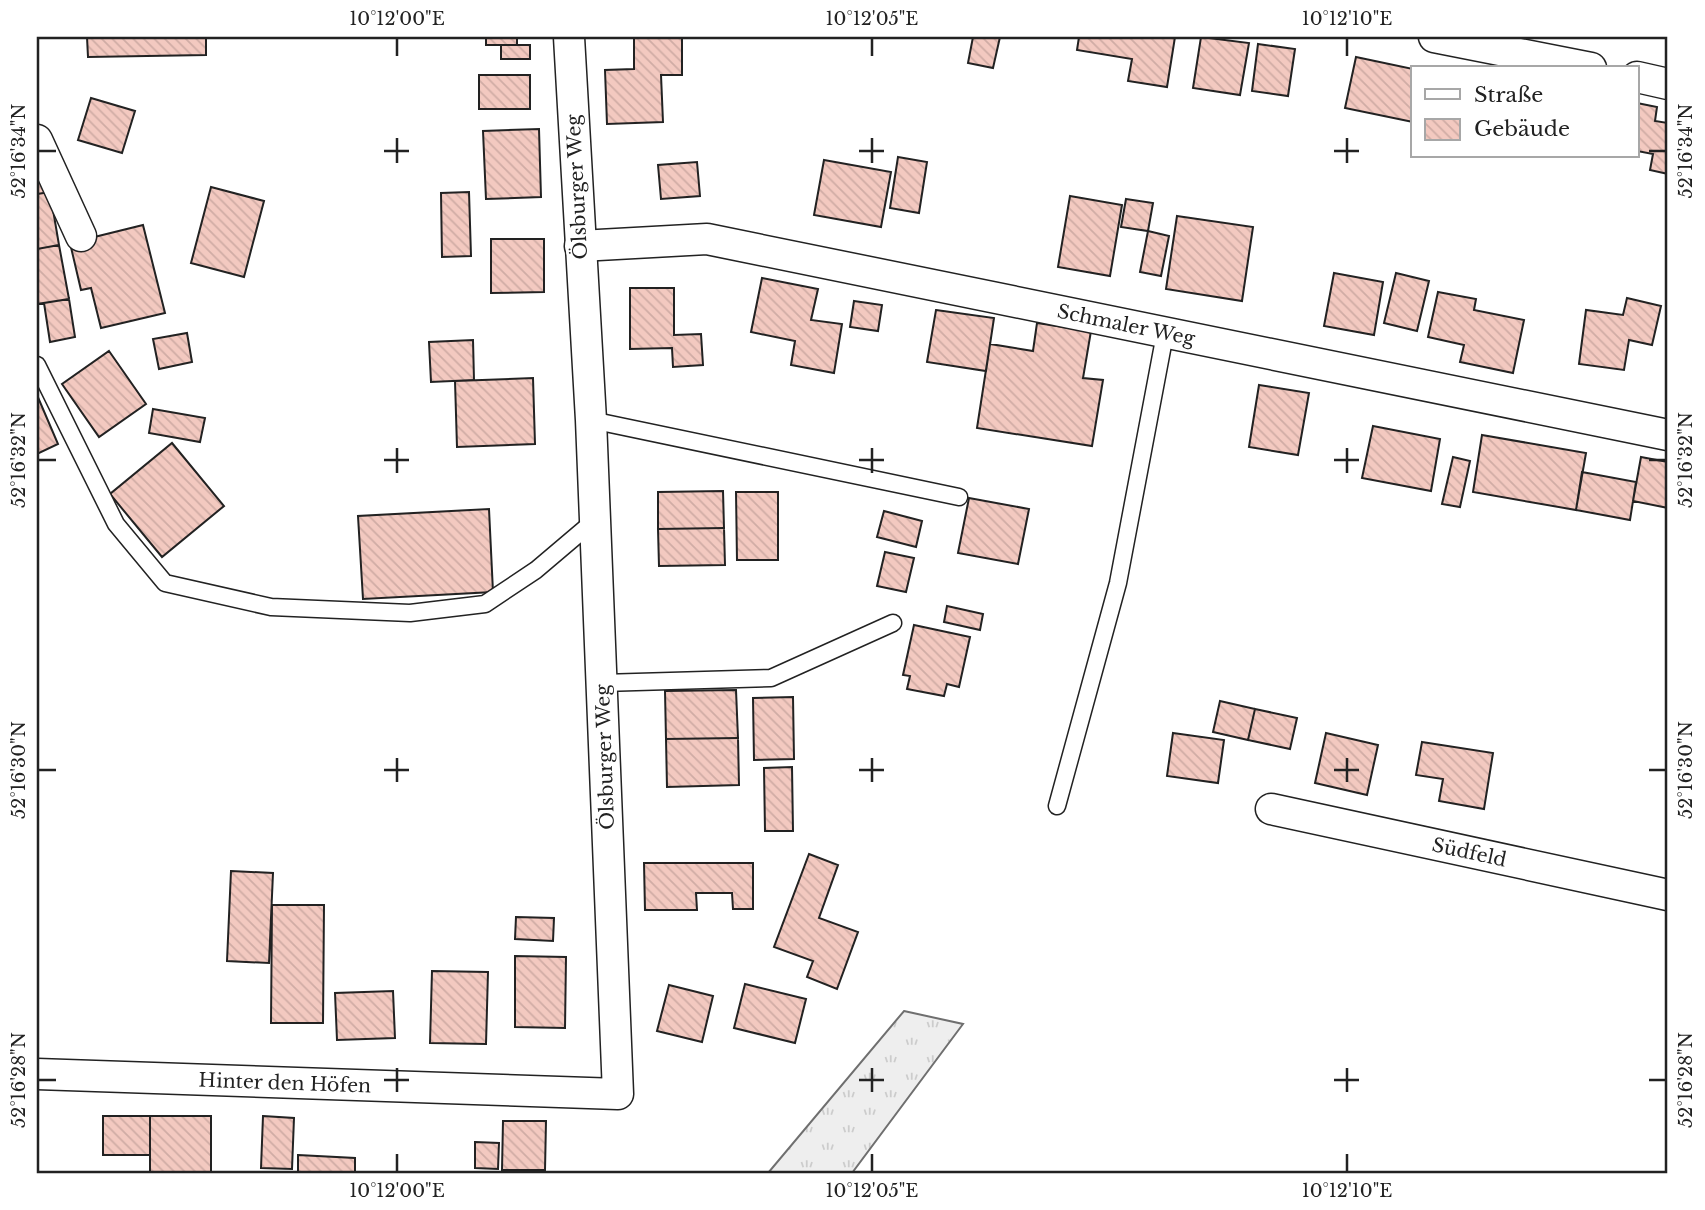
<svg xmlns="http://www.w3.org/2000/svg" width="1705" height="1210" viewBox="0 0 1705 1210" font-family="'Libre Baskerville',serif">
	<defs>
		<pattern id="grass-tufts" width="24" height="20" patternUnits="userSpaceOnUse" patternTransform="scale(1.75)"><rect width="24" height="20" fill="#eee"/><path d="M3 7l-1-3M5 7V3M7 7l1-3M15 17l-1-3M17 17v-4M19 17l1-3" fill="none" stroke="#ccc"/></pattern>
		<pattern id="building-back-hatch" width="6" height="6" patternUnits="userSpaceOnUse" patternTransform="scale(1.75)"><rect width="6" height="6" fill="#f3c9c0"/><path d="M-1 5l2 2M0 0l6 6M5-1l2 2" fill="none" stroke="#d0aca5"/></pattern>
	</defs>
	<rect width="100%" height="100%" fill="#fff"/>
	<path fill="url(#grass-tufts)" stroke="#6f6f6f" stroke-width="2" d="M 904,1011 L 963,1024 L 852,1173 L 768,1173 Z"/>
	<path fill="url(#building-back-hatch)" stroke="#222" stroke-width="2" d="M 87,37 L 206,37 L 206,55 L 88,57 Z
		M 486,37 L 517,37 L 517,45 L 486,45 Z
		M 634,37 L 682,37 L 682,75 L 661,75 L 663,122 L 607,124 L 605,70 L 634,69 Z
		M 973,37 L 1000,37 L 993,68 L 968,63 Z
		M 1079,37 L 1175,37 L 1167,87 L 1128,81 L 1132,59 L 1077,50 Z
		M 1201,37 L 1249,43 L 1240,95 L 1193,88 Z
		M 1258,44 L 1295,49 L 1288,96 L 1252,91 Z
		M 501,45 L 530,45 L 530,59 L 501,59 Z
		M 1356,57 L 1413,69 L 1413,122 L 1345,108 Z
		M 479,75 L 530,75 L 530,109 L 479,109 Z
		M 91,98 L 135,111 L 122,153 L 78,140 Z
		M 1637,103 L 1657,107 L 1655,121 L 1668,123 L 1668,174 L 1650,170 L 1653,154 L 1637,151 Z
		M 539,129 L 541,197 L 486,199 L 483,131 Z
		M 898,157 L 927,162 L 919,213 L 890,208 Z
		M 824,160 L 891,172 L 881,227 L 814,215 Z
		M 697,162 L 700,196 L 661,199 L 658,165 Z
		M 37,166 L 50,192 L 37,194 Z
		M 211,187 L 264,201 L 244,277 L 191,263 Z
		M 50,192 L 59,245 L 37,249 L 37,194 Z
		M 469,192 L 471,256 L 442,257 L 441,193 Z
		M 1070,196 L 1122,205 L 1110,276 L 1058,267 Z
		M 1126,199 L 1153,203 L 1148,231 L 1121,227 Z
		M 1177,216 L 1253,227 L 1242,301 L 1166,289 Z
		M 143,225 L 165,313 L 101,328 L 91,288 L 81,290 L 70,243 Z
		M 1148,231 L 1169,236 L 1161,276 L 1140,272 Z
		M 491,239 L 544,239 L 544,292 L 491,293 Z
		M 59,245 L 69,299 L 37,304 L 37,249 Z
		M 1334,273 L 1383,282 L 1374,335 L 1324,326 Z
		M 1396,273 L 1429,281 L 1417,331 L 1384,323 Z
		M 762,278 L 818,289 L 811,320 L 842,324 L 834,373 L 791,365 L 795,341 L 751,332 Z
		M 630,288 L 674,288 L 674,335 L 701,334 L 703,365 L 673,367 L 672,348 L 630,349 Z
		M 1438,292 L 1476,299 L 1474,310 L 1524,320 L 1513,373 L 1460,362 L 1464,345 L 1428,337 Z
		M 1627,298 L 1661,306 L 1652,345 L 1629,340 L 1624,370 L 1579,364 L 1586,310 L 1623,315 Z
		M 69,299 L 75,337 L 50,342 L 44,303 Z
		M 854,301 L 882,305 L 878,331 L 850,327 Z
		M 936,310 L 994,318 L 986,371 L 927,362 Z
		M 1037,323 L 1091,331 L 1083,378 L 1103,380 L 1092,446 L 977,428 L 990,344 L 1033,351 Z
		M 187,333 L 192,362 L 159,369 L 153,339 Z
		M 473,340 L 474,380 L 431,382 L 429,342 Z
		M 109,351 L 146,404 L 99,437 L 62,384 Z
		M 533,378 L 535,444 L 457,447 L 455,381 Z
		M 1259,385 L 1309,393 L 1298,455 L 1249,447 Z
		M 37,395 L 58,444 L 37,454 Z
		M 153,409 L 205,418 L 200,442 L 149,433 Z
		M 1373,426 L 1440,439 L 1431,491 L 1362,478 Z
		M 1482,435 L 1586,453 L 1576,510 L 1473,492 Z
		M 172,443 L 224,506 L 162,557 L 110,494 Z
		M 1453,457 L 1470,461 L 1460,507 L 1442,504 Z
		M 1641,457 L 1668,462 L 1668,508 L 1633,501 Z
		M 1582,472 L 1636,482 L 1630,520 L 1576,510 Z
		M 723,491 L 724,528 L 658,529 L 658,492 Z
		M 736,492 L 778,492 L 778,560 L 737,560 Z
		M 969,498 L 1029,509 L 1018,564 L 958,553 Z
		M 489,509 L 493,592 L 363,599 L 358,516 Z
		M 884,511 L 922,521 L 916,547 L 877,537 Z
		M 724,528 L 725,565 L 659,566 L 658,529 Z
		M 885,552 L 914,558 L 906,592 L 877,586 Z
		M 947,606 L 983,614 L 980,630 L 944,622 Z
		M 914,625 L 970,637 L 959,687 L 947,684 L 944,696 L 907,689 L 910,676 L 903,675 Z
		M 736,690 L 738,738 L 666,739 L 665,691 Z
		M 793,697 L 794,759 L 754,760 L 753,698 Z
		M 1220,701 L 1255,709 L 1248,740 L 1213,732 Z
		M 1255,709 L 1297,718 L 1290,749 L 1248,740 Z
		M 1173,733 L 1224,740 L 1218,783 L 1167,776 Z
		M 1326,733 L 1378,745 L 1367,795 L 1315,783 Z
		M 738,738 L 739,785 L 667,787 L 666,739 Z
		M 1422,742 L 1493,753 L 1484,809 L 1439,801 L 1443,779 L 1416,775 Z
		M 792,767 L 793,831 L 765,831 L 764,768 Z
		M 809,854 L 838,865 L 819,918 L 858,932 L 837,989 L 807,977 L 813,961 L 774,947 Z
		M 644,863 L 753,863 L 753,909 L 733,909 L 732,893 L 696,893 L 697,910 L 645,910 Z
		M 231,871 L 273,873 L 269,963 L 227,961 Z
		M 272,905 L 324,905 L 323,1023 L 271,1023 Z
		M 516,917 L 554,918 L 553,941 L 515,939 Z
		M 515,956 L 566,957 L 565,1028 L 515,1027 Z
		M 432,971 L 488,972 L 486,1044 L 430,1043 Z
		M 745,984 L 806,999 L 795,1043 L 734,1028 Z
		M 669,985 L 713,996 L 702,1042 L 657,1031 Z
		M 393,991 L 395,1038 L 337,1040 L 335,993 Z
		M 103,1116 L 150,1116 L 150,1155 L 103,1155 Z
		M 150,1116 L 211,1116 L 211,1173 L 150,1173 Z
		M 263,1116 L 294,1118 L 292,1169 L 261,1168 Z
		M 503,1121 L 546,1121 L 545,1170 L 502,1170 Z
		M 475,1142 L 499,1143 L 498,1169 L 475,1168 Z
		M 298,1155 L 355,1158 L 355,1173 L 298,1173 Z"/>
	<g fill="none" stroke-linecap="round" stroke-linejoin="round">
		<g stroke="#222" stroke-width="19">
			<path id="lane" d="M 37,365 L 116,524 L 165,583 L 271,607 L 410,613 L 485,604 L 536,570 L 595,520
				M 591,420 L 959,497
				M 602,683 L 771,678 L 893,623
				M 1057,806 L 1118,583 L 1165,334"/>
		</g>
		<g stroke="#222" stroke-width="33">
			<g id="street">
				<path d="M 1434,37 L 1591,68"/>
				<path d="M 1637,77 L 1668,84"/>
				<path d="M 37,140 L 81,236"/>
				<path id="s1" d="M 580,246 L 707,239 L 1668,435"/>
				<path id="s2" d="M 1271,809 L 1668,895"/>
				<path id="s3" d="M 37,1074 L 618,1094 L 591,420 L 569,37"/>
			</g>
		</g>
		<use href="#lane" stroke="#fff" stroke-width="16"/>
		<use href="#street" stroke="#fff" stroke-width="30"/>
	</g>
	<path fill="none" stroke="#222" stroke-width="2.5" d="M 397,38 L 397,56M 872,38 L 872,56M 1347,38 L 1347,56M 397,138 L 397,163M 872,138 L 872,163M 1347,138 L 1347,163M 38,151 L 56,151M 384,151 L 409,151M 859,151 L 884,151M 1334,151 L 1359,151M 1649,151 L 1666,151M 397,448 L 397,473M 872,448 L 872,473M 1347,448 L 1347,473M 38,460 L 56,460M 384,460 L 409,460M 859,460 L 884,460M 1334,460 L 1359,460M 1649,460 L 1666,460M 397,758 L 397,782M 872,758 L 872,782M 1347,758 L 1347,782M 38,770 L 56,770M 384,770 L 409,770M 859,770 L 884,770M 1334,770 L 1359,770M 1649,770 L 1666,770M 397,1068 L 397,1092M 872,1068 L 872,1092M 1347,1068 L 1347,1092M 38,1080 L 56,1080M 384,1080 L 409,1080M 859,1080 L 884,1080M 1334,1080 L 1359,1080M 1649,1080 L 1666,1080M 397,1154 L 397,1172M 872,1154 L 872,1172M 1347,1154 L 1347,1172"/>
	<g text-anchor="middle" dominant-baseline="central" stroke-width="5" stroke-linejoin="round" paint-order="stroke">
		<g font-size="19" fill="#222" stroke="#fff">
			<text transform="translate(577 187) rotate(-93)">Ölsburger Weg</text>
			<text stroke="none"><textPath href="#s1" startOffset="555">Schmaler Weg</textPath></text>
			<text transform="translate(605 757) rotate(-92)">Ölsburger Weg</text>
			<text stroke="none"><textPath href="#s2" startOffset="203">Südfeld</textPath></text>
			<text stroke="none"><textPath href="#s3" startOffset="248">Hinter den Höfen</textPath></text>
		</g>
	</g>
	<rect width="1705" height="1210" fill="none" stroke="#ffffff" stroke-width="77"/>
	<rect x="1411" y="66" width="228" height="91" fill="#ffffff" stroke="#a7a7a7" stroke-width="2"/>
	<rect x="1425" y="89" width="35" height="10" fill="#ffffff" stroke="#a7a7a7" stroke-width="2"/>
	<text x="1474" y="102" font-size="21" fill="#222222">Straße</text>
	<rect x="1425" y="119" width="35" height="21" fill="url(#building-back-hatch)" stroke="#a7a7a7" stroke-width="2"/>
	<text x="1474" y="136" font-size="21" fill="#222222">Gebäude</text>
	<rect x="38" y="38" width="1628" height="1134" fill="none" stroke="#222" stroke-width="2.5"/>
	<g font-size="18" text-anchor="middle" fill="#222">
		<text x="397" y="25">10°12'00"E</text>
		<text x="872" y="25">10°12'05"E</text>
		<text x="1347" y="25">10°12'10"E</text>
		<text transform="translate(19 151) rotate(-90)" y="6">52°16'34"N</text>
		<text transform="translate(1686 151) rotate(-90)" y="6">52°16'34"N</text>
		<text transform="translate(19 460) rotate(-90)" y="6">52°16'32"N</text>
		<text transform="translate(1686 460) rotate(-90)" y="6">52°16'32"N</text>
		<text transform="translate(19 770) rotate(-90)" y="6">52°16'30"N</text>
		<text transform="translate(1686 770) rotate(-90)" y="6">52°16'30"N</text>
		<text transform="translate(19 1080) rotate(-90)" y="6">52°16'28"N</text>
		<text transform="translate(1686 1080) rotate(-90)" y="6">52°16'28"N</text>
		<text x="397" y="1197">10°12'00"E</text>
		<text x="872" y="1197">10°12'05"E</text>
		<text x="1347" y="1197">10°12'10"E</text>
	</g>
</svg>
